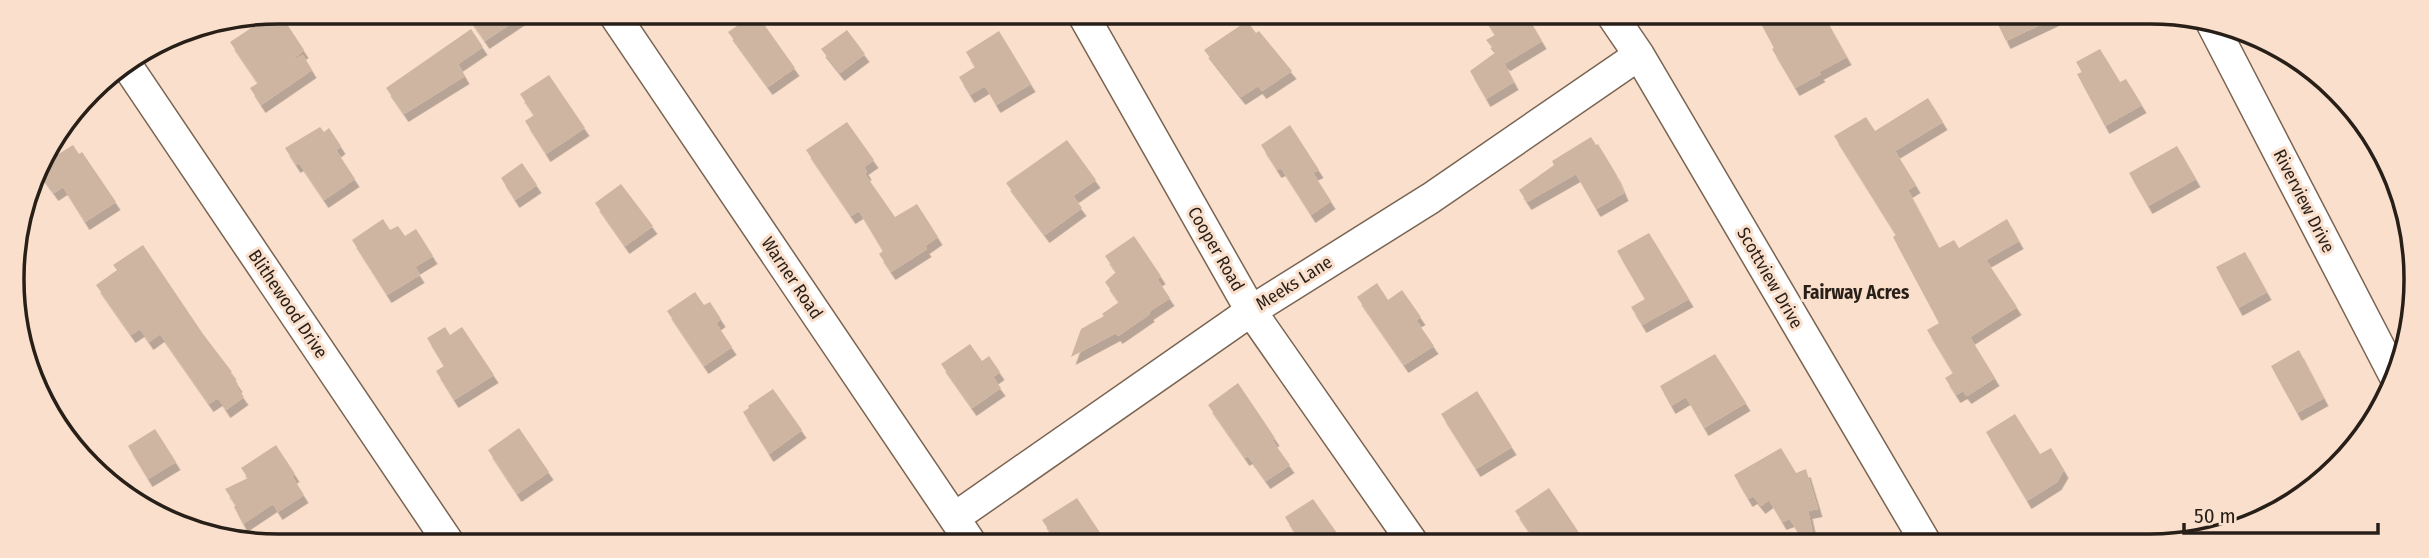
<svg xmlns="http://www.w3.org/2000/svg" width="2429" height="558" viewBox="0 0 2429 558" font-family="'Fira Sans Condensed',sans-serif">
	<defs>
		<filter id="shadow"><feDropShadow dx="4.5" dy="8" stdDeviation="0" flood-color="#0004"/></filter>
	</defs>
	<rect width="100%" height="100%" fill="#fae0cc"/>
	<path fill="#ceb5a2" filter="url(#shadow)" d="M 279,12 L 304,50 L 290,62 L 303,55 L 312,70 L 261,105 L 250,88 L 258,83 L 230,42 L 272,14 Z
		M 465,12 L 514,13 L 527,13 L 485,41 Z
		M 756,13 L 795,68 L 768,87 L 728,32 Z
		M 1482,14 L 1526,14 L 1542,41 L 1506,63 L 1503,61 L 1514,82 L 1486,99 L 1470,71 L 1496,52 L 1486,40 L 1495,35 Z
		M 1756,14 L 1823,14 L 1847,57 L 1819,72 L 1821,74 L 1795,88 L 1772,49 L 1774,48 Z
		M 1993,14 L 2063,14 L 2006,41 Z
		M 1247,21 L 1256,33 L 1259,31 L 1292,71 L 1262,91 L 1258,86 L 1241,97 L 1204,50 Z
		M 471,29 L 483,47 L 458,64 L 465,76 L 404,114 L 386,88 Z
		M 847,30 L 865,54 L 840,73 L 821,49 Z
		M 999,31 L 1031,84 L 996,105 L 985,86 L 970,95 L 959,77 L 975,67 L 966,52 Z
		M 2100,49 L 2120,82 L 2126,79 L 2142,105 L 2105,126 L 2077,74 L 2082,72 L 2076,62 Z
		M 549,75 L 585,128 L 546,154 L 525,121 L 534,115 L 520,94 Z
		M 1928,98 L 1943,122 L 1895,151 L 1916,185 L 1908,190 L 1939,248 L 1954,240 L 1959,248 L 2007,219 L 2019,241 L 1986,260 L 2017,307 L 1970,337 L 1995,378 L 1967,396 L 1963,391 L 1956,395 L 1945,378 L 1953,373 L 1927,330 L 1939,323 L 1893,237 L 1896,235 L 1834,136 L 1866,117 L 1875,131 Z
		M 847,122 L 874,160 L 864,167 L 867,172 L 865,174 L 895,217 L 917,204 L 938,237 L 925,246 L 927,249 L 891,272 L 879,254 L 883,251 L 859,211 L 851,216 L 806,150 Z
		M 1290,125 L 1319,170 L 1313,173 L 1331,201 L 1311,215 L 1281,168 L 1277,170 L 1261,145 Z
		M 320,127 L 324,132 L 329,128 L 341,146 L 336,150 L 355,179 L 324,200 L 299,163 L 296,165 L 285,148 Z
		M 1591,137 L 1596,145 L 1598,144 L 1616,174 L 1624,193 L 1596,209 L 1576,174 L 1527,202 L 1519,190 L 1554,165 L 1552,161 Z
		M 1067,140 L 1096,180 L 1073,196 L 1082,208 L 1045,235 L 1006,183 Z
		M 73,145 L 79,154 L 82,152 L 116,202 L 85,222 L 63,187 L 54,193 L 37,170 L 38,167 Z
		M 2177,146 L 2196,179 L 2148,206 L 2129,173 Z
		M 522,163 L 537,185 L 515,200 L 501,178 Z
		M 621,184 L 653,226 L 625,246 L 595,203 Z
		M 383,219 L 390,230 L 398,226 L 405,236 L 416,229 L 433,256 L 415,267 L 420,275 L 387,295 L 352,240 Z
		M 1649,233 L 1689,299 L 1642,325 L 1631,307 L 1645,299 L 1617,251 Z
		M 1134,236 L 1161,276 L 1157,279 L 1170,298 L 1149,312 L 1150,314 L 1118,336 L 1116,333 L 1071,357 L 1081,329 L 1104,316 L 1102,314 L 1119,302 L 1105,282 L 1116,272 L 1105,256 Z
		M 143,245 L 203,334 L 232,372 L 230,373 L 238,384 L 236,386 L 244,397 L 226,410 L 218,398 L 209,404 L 160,334 L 149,342 L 140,329 L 131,335 L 96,285 L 117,270 L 113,265 Z
		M 2245,252 L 2267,292 L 2238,308 L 2216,267 Z
		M 1377,283 L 1388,300 L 1402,290 L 1421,317 L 1416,320 L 1434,346 L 1404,365 L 1357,297 Z
		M 695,292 L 704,305 L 710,302 L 721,319 L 716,323 L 732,347 L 704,366 L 667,311 Z
		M 445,327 L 450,335 L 462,327 L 494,375 L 454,400 L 436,371 L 444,366 L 427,338 Z
		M 970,344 L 982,361 L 989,356 L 1000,372 L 993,377 L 1001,388 L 972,408 L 941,364 Z
		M 2299,350 L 2324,398 L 2297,413 L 2271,366 Z
		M 1715,354 L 1746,403 L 1704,428 L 1686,397 L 1671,406 L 1660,386 Z
		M 1238,383 L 1275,438 L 1272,440 L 1290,465 L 1266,481 L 1248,456 L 1245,458 L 1208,405 Z
		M 773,389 L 802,430 L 769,454 L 743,412 L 749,408 L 748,406 Z
		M 1477,391 L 1512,447 L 1476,469 L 1441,414 Z
		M 2015,414 L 2040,454 L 2051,448 L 2064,470 L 2057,482 L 2027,501 L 1986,432 Z
		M 519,428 L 549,472 L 517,494 L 488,450 Z
		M 155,429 L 176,462 L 148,479 L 128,446 Z
		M 276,445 L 295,474 L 292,476 L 304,495 L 278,512 L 273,504 L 243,524 L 234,507 L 236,505 L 225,489 L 248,478 L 241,468 Z
		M 1781,448 L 1796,473 L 1806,469 L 1818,509 L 1808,511 L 1815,543 L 1804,543 L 1790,519 L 1782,522 L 1769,500 L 1761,506 L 1753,496 L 1748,499 L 1734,475 Z
		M 1549,488 L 1586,543 L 1537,543 L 1515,511 Z
		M 1077,498 L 1107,543 L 1057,543 L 1042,520 Z
		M 1313,499 L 1344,543 L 1301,543 L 1285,517 Z"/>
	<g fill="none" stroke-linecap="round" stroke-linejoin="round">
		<g stroke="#796352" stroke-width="33">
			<path id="minor" d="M 613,13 L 971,543
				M 1082,13 L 1251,311 L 1413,543
				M 1611,14 L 1639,55 L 1926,543
				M 2212,24 L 2395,377
				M 126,64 L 449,543
				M 954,518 L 1251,311 L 1431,198 L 1639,55"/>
		</g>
		<use href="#minor" stroke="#fff" stroke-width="30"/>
	</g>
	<g text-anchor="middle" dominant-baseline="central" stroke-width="6" stroke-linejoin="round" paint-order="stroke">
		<g font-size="18" fill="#281f18" stroke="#fae0cc">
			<text transform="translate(2304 201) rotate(63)">Riverview Drive</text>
			<text transform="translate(1216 249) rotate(60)">Cooper Road</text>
			<text transform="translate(792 278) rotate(56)">Warner Road</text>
			<text transform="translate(1770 278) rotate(60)">Scottview Drive</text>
			<text transform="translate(1294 283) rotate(-32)">Meeks Lane</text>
			<text transform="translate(288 304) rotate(56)">Blithewood Drive</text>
		</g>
		<g font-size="19" font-weight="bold" fill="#281f18" stroke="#fae0cc">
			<text x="1856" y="292">Fairway Acres</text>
		</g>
	</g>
	<path d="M0 0H2429V558H0ZM278 24H2150A254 254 0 0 1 2404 278V280A254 254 0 0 1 2150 534H278A254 254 0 0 1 24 280V278A254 254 0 0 1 278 24Z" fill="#fae0cc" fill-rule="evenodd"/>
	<path fill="none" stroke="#281f18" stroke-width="3.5" d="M278 24H2150A254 254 0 0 1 2404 278V280A254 254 0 0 1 2150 534H278A254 254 0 0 1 24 280V278A254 254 0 0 1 278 24Z"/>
	<path d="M2184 523v10h194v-10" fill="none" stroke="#281f18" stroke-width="3.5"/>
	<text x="2194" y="523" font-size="21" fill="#281f18" stroke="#fae0cc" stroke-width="5" paint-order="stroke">50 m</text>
</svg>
